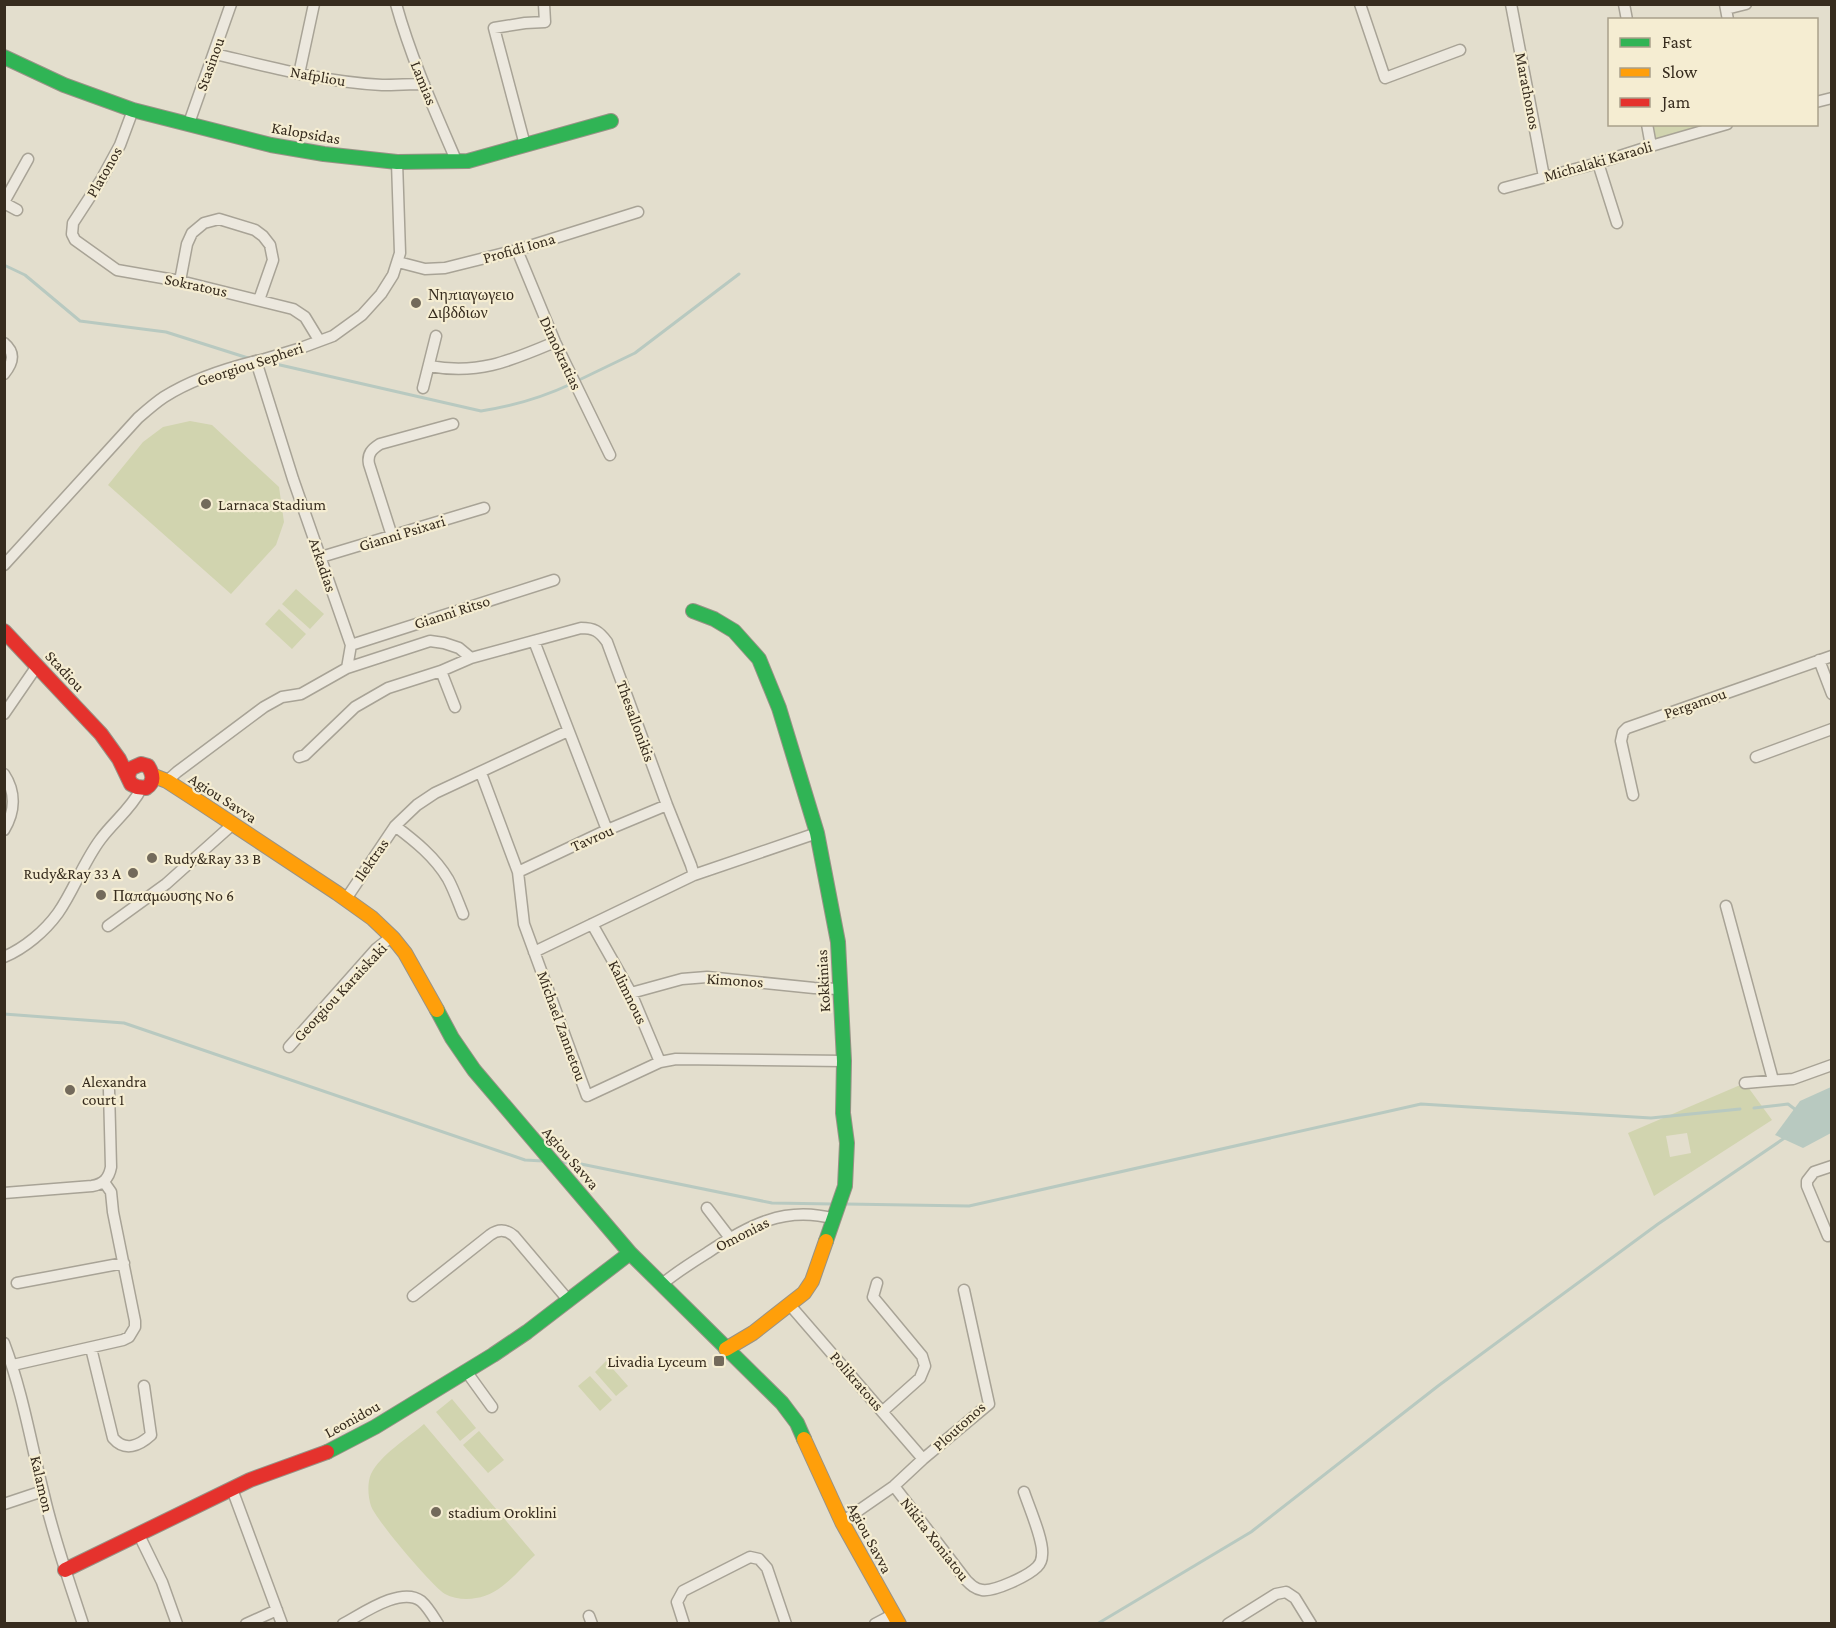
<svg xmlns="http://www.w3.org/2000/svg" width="1836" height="1628" viewBox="0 0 1836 1628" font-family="'Crimson Pro',serif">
	<rect width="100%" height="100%" fill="#e3decd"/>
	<path fill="#d1d4af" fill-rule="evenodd" d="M 1649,124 L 1707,125 L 1650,142 Z
		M 190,421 L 212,425 L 279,487 L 284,522 L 276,545 L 231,594 L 108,485 L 143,442 L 163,427 Z
		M 296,589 L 324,614 L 310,629 L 282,604 Z
		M 279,609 L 306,634 L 292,649 L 265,624 Z
		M 1745,1083 L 1772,1120 L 1654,1196 L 1628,1133 ZM 1687,1133 L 1691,1153 L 1670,1157 L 1666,1136 Z
		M 606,1361 L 628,1386 L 616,1396 L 595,1372 Z
		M 590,1376 L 612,1400 L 600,1411 L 578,1386 Z
		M 452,1399 L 476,1428 L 460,1441 L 436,1412 Z
		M 424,1424 L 535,1555 C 518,1571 500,1595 476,1598 C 467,1600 454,1599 445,1594 C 432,1586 376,1520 371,1506 C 368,1497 367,1483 371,1474 C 380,1455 408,1438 424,1424 Z
		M 479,1431 L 504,1460 L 488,1473 L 463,1445 Z"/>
	<path fill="#b8c9c0" d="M 1831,1087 L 1831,1133 L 1803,1148 L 1775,1135 L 1800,1101 Z"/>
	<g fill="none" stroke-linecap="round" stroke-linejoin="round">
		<path stroke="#b8c9c0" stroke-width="3" d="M 4,265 L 25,275 L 80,321 L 166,332 L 248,358
			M 267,362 L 481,411 C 514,406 541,398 571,384
			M 577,381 L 635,353 L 739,274
			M 4,1014 L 124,1023 L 525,1160 L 543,1161
			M 1754,1108 L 1788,1104 L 1796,1110
			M 559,1162 L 581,1164 L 772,1203 L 833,1204
			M 846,1204 L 969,1206 L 1421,1104 L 1651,1118 L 1740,1109
			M 1097,1624 L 1251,1532 L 1438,1386 L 1658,1224 L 1786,1137"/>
		<g stroke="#a8a396" stroke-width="13">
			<path id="street" d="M 396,4 C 411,58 434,109 456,160
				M 1360,4 L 1385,78 L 1460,50
				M 1511,4 L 1544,177
				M 1624,4 L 1627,20
				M 1725,4 L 1728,20
				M 1726,9 L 1746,4
				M 215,54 C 270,67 325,82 382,85 C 396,85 410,84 424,84
				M 299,74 L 314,4
				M 1816,102 L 1832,98
				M 133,110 L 120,145 L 101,180 L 73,223 L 72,234 L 75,240 L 117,270 L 180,281 L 293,309 L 305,317 L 319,340
				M 189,123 L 231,4
				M 1647,124 L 1651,146
				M 525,145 L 494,28 L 525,23 L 545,22 L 544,4
				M 1598,163 L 1617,223
				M 1504,188 L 1598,163 L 1651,146 L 1727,124
				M 4,202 L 28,159
				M 4,203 L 17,210
				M 517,250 L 555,342 L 610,455
				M 398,262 L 425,269 L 445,268 L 517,250 L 638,212
				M 180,281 L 187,244 L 192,233 L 204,223 L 219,219 L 255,230 L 263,236 L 270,245 L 273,260 L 259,300
				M 4,343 C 16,353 13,363 4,374
				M 265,359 L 298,349 L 333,336 L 362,315 L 381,294 L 393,275 L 400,253 L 397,162
				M 256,361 L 293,479 L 351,645 L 347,668
				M 429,366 C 479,375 510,361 555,342
				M 423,388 L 436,336
				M 392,536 L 369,464 C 367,454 372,449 380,444 L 453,424
				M 321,557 L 484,508
				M 4,565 L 138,418 C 146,411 155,403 164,397 C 192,379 224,369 256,361 L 253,362
				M 534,641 L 607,830
				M 351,645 L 554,580
				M 1819,660 L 1832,694
				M 441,671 L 455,707
				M 4,714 L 37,666
				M 299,757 L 305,755 L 355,707 L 388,688 L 441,671 L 471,658 L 581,628 C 594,628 599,631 607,642 L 667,805 L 691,865 L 694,875
				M 1756,757 L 1832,729
				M 481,773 L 518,872 L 524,924 L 587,1096 L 660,1062 L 676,1059 L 844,1061
				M 4,774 C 16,792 15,812 4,830
				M 167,781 L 177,772 L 264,707 L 282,697 L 301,694 L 347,668 L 430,641 L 444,643 L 459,648 L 471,658
				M 1633,795 L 1621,741 L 1623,732 L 1627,728 L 1832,656
				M 395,826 C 415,841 435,857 448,879 C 454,890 458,902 463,914
				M 518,872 L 607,830 L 667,805
				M 346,899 L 395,826 L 417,805 L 435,793 L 568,731
				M 1726,906 L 1773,1080
				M 592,924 L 631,993 L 660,1062
				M 108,926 L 166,884 L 233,824
				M 534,952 L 694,875 L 817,833
				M 4,957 C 25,948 45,931 58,913 C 74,890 83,863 100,840 C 113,822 131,809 141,789
				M 631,993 L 682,979 L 707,977 L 814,988 L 840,989
				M 289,1047 L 376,949 L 391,937
				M 1745,1083 L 1793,1079 L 1832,1065
				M 4,1193 L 92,1186 C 104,1184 109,1178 111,1167 L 109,1090
				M 707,1208 L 730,1238
				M 1828,1236 L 1807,1186 L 1807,1181 L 1814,1172 L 1832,1166
				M 17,1283 L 124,1263
				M 877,1283 L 873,1297 L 922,1356 L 925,1366 L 920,1378 L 883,1411
				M 661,1285 C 675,1273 691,1263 707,1253 C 747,1226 785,1205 834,1219
				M 413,1296 L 490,1235 C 498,1229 506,1229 514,1236 L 569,1301
				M 789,1304 L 923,1459
				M 4,1343 C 23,1393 31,1444 44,1495 C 54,1539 69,1581 83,1624
				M 91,1348 L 113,1438 C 125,1452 139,1446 151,1435 L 144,1386
				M 13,1365 L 123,1340 L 129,1337 L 135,1327 L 135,1321 L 113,1212 L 111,1192 L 104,1182
				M 466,1371 L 492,1407
				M 894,1486 L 966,1580 C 971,1585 975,1589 982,1590 C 994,1592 1028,1576 1037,1567 C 1040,1564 1042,1559 1042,1555 C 1044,1541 1029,1507 1024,1492
				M 232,1489 L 282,1624
				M 4,1504 L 43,1491
				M 842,1522 L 894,1486 L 923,1459 L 989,1404 L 964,1290
				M 139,1535 L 162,1582 L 177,1624
				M 589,1616 L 592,1624
				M 246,1624 L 277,1610
				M 343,1624 C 362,1614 401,1586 421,1601 C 428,1607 433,1616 438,1624
				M 684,1624 L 677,1602 L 683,1591 L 750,1557 L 759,1559 L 767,1568 L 786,1624
				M 875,1624 L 894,1614
				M 1228,1624 L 1276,1594 L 1286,1592 L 1295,1598 L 1311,1624"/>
		</g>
		<g stroke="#989286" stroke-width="16">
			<path id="fast" d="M 4,57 L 64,85 L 133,110 L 271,145 L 324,154 L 397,162 L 468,161 L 611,121
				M 693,611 L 714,619 L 734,631 L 759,659 L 779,708 L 817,833 L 838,942 L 844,1061 L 843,1113 L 847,1143 L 845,1186 L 826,1241
				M 437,1010 L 452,1038 L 474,1070 L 630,1253 L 782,1403 L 797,1423 L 804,1439
				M 327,1452 L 375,1427 L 493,1355 L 527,1332 L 630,1253"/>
		</g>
		<g stroke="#989286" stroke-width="16">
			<path id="slow" d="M 154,776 L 167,781 L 201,803 L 337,893 L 372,918 L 393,938 L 405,953 L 437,1010
				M 726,1349 L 753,1333 L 804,1293 L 812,1281 L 826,1241
				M 804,1439 L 842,1522 L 899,1624"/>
		</g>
		<g stroke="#989286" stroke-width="16">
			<path id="jam" d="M 4,631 L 101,734 L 119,759 L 131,784 L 137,787 L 146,788 C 155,782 153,774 148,766 L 141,764 L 130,769 L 128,777
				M 65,1570 L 250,1480 L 327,1452"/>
		</g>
		<use href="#street" stroke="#ece8de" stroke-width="10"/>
		<use href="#fast" stroke="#30b455" stroke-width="14"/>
		<use href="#slow" stroke="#ff9f0a" stroke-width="14"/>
		<use href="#jam" stroke="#e5322d" stroke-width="14"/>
		<g stroke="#a8a396" stroke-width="13" stroke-linecap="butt">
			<path id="street-bridge" d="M 253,362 L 265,359"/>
		</g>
		<use href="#street-bridge" stroke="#ece8de" stroke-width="10"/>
	</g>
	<g fill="#736a5b" stroke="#f5edd2" stroke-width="2">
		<circle cx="416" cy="303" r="6"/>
		<circle cx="206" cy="504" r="6"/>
		<circle cx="152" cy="858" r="6"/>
		<circle cx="133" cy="873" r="6"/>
		<circle cx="101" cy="895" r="6"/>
		<circle cx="70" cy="1090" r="6"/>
		<rect x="713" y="1355" width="12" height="12" rx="3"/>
		<circle cx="436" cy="1512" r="6"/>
	</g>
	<g text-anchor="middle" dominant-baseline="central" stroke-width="4.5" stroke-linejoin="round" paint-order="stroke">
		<g font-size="16" fill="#372c1e" stroke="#f5edd2">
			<text transform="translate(210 64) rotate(-70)">Stasinou</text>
			<text transform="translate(318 76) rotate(10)">Nafpliou</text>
			<text transform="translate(424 83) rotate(68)">Lamias</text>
			<text transform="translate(1528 91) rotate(79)">Marathonos</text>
			<text transform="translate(306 133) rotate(10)">Kalopsidas</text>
			<text transform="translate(1598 161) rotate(-16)">Michalaki Karaoli</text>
			<text transform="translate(104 172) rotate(-60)">Platonos</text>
			<text transform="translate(519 248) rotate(-16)">Profidi Iona</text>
			<text transform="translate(196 285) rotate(12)">Sokratous</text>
			<text transform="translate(561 353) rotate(65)">Dimokratias</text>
			<text transform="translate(250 364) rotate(-18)">Georgiou Sepheri</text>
			<text transform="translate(402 533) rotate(-17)">Gianni Psixari</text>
			<text transform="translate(323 565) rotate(71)">Arkadias</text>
			<text transform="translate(452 612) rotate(-18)">Gianni Ritso</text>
			<text transform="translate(65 671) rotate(47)">Stadiou</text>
			<text transform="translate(1695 703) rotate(-19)">Pergamou</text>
			<text transform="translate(636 721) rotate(70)">Thesallonikis</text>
			<text transform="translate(223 798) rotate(33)">Agiou Savva</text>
			<text transform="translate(592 838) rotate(-24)">Tavrou</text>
			<text transform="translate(371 860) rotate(-55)">Ilektras</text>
			<text transform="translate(735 980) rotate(4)">Kimonos</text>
			<text transform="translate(823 981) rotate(-93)">Kokkinias</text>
			<text transform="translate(340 992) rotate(-47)">Georgiou Karaiskaki</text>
			<text transform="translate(628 992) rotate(64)">Kalimnous</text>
			<text transform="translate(562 1026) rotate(70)">Michael Zannetou</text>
			<text transform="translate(571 1158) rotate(49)">Agiou Savva</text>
			<text transform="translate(742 1234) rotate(-27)">Omonias</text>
			<text transform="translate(857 1381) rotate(49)">Polikratous</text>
			<text transform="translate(352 1419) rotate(-29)">Leonidou</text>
			<text transform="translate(959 1426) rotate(-42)">Ploutonos</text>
			<text transform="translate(42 1484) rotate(77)">Kalamon</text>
			<text transform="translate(870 1538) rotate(62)">Agiou Savva</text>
			<text transform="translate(935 1539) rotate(52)">Nikita Xoniatou</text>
		</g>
		<g font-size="16" fill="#372c1e" stroke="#f5edd2" text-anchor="start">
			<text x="428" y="294">Νηπιαγωγειο<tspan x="428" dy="18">Διβδδιων</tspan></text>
			<text x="218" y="504">Larnaca Stadium</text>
			<text x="164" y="858">Rudy&amp;Ray 33 B</text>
			<text x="121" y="873" text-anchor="end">Rudy&amp;Ray 33 A</text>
			<text x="113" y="895">Παπαμωυσης No 6</text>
			<text x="82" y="1081">Alexandra<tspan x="82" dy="18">court 1</tspan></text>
			<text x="707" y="1361" text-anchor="end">Livadia Lyceum</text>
			<text x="448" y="1512">stadium Oroklini</text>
		</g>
	</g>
	<rect width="1836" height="1628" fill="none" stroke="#372c1e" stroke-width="12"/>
	<rect x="1608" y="18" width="210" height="108" fill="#f5edd2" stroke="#a9a08a" stroke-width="1.5"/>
	<rect x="1620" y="38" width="30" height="9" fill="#30b455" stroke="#a9a08a" stroke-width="1.5"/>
	<text x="1662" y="48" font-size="18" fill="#372c1e">Fast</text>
	<rect x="1620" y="68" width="30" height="9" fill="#ff9f0a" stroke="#a9a08a" stroke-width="1.5"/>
	<text x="1662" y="78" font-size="18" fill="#372c1e">Slow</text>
	<rect x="1620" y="98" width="30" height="9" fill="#e5322d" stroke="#a9a08a" stroke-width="1.5"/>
	<text x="1662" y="108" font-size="18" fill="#372c1e">Jam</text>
</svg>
